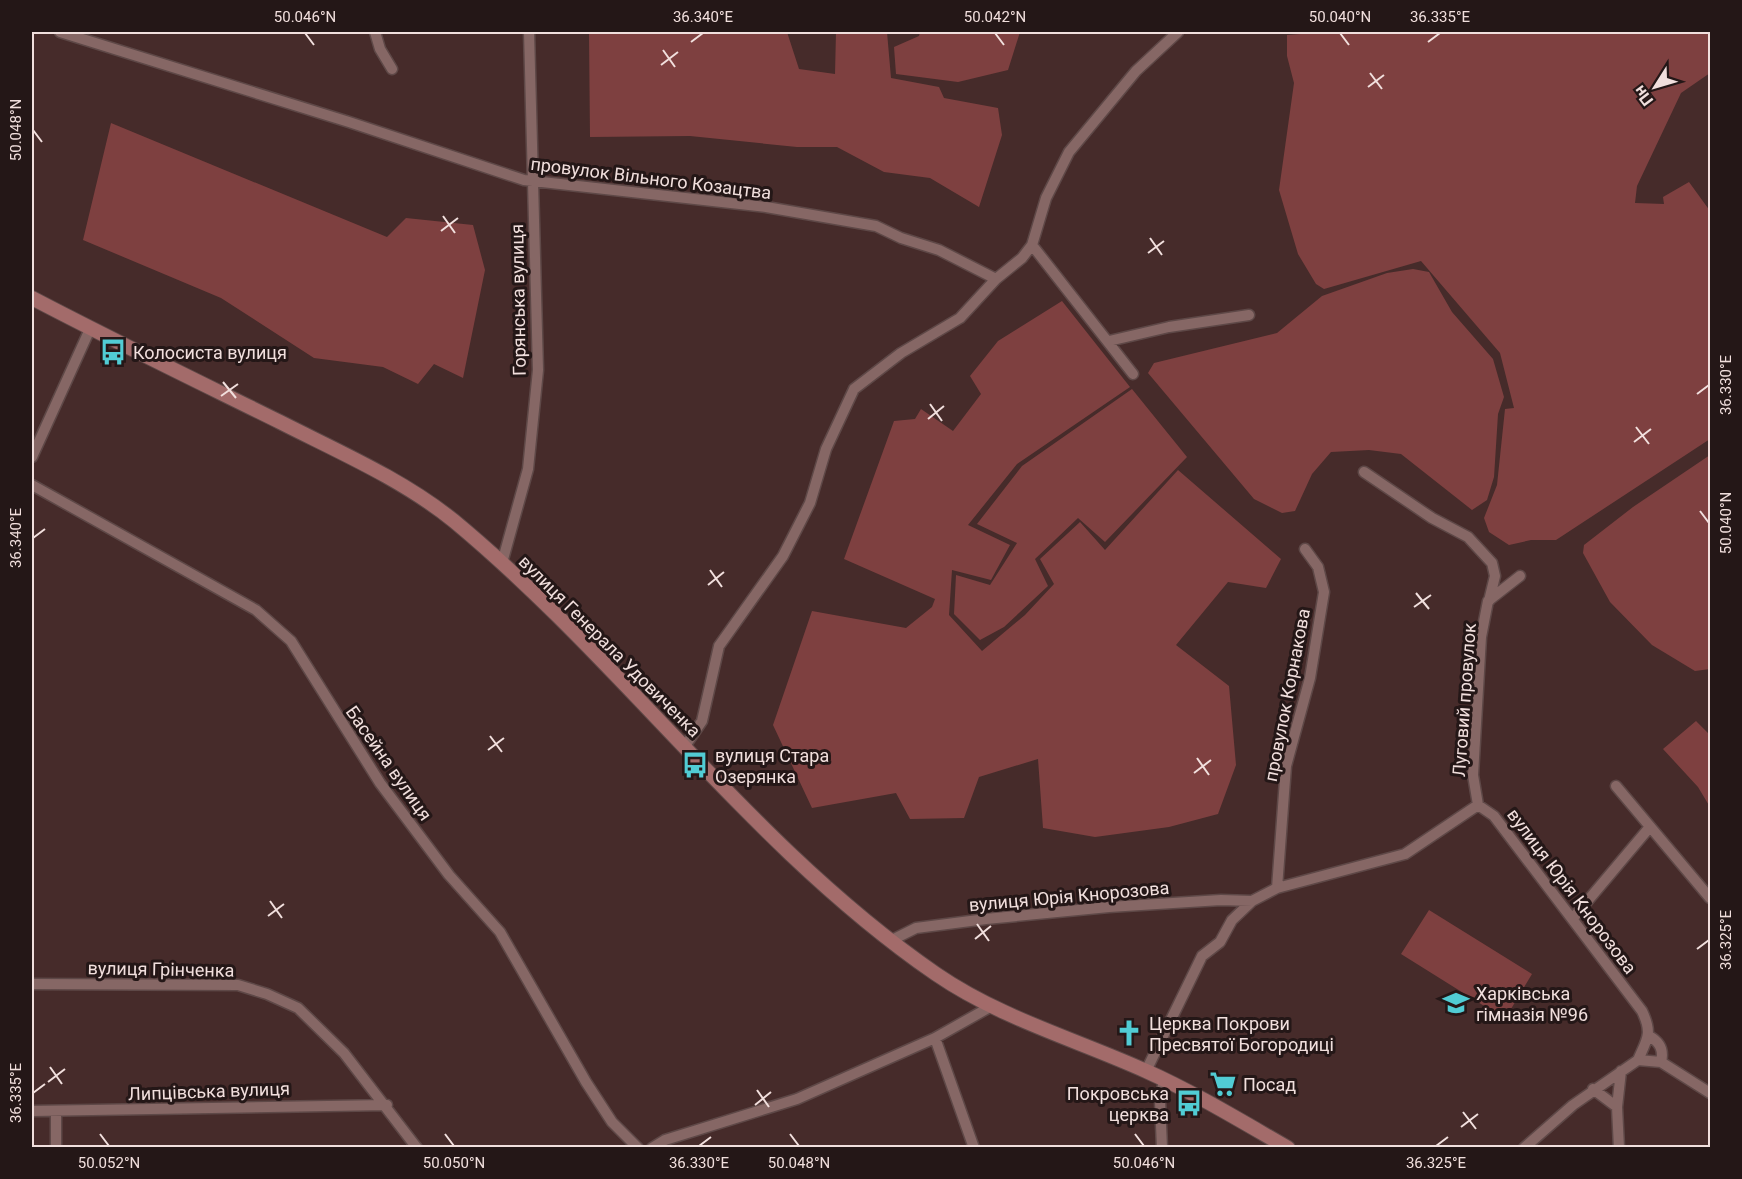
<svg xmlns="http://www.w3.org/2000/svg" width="1742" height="1179" viewBox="0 0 1742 1179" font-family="Roboto,sans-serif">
	<rect width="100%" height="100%" fill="#462b2a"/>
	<path fill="#7e4040" d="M 589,32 L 787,32 L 799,69 L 835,74 L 836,32 L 887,32 L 891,78 L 939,87 L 944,98 L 998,108 L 1002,135 L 979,207 L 930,178 L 884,172 L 837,147 L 797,147 L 690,136 L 590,137 Z
		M 920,32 L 1020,32 L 1008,70 L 958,82 L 896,74 L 894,47 L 919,36 Z
		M 1327,32 L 1710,32 L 1710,73 L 1681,93 L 1637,186 L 1635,203 L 1664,204 L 1663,197 L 1689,182 L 1710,211 L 1710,439 L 1556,540 L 1531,540 L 1509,545 L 1489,532 L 1484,518 L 1497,485 L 1505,409 L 1514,408 L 1500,353 L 1421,261 L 1324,289 L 1316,284 L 1298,254 L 1279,190 L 1294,83 L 1287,56 L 1287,35 Z
		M 111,123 L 387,237 L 406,218 L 473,225 L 485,270 L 463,378 L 434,364 L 418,384 L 383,367 L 314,358 L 221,298 L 83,240 Z
		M 1413,269 L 1429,272 L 1452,312 L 1493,359 L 1504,397 L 1498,414 L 1494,477 L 1487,500 L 1472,510 L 1401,454 L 1369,450 L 1331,452 L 1312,474 L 1295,511 L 1282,513 L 1254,499 L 1148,373 L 1154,363 L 1277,333 L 1322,296 L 1387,273 Z
		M 1062,301 L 1130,387 L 1017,464 L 968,525 L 1010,545 L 991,580 L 952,570 L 949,615 L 982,651 L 1025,615 L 1054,584 L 1040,559 L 1080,522 L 1105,550 L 1178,470 L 1281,559 L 1266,588 L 1228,582 L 1176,645 L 1229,686 L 1236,765 L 1218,814 L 1169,827 L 1095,837 L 1043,828 L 1038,759 L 979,777 L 964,818 L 910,819 L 896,793 L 812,808 L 773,725 L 812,611 L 906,628 L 932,607 L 935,599 L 844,559 L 894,421 L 915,419 L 921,409 L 953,431 L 981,394 L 970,376 L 998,341 Z
		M 1132,389 L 1187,457 L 1105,542 L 1078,518 L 1035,559 L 1048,586 L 1004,627 L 980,640 L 954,614 L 956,575 L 990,585 L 1017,543 L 977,524 L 1022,466 Z
		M 1710,455 L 1710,669 L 1695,671 L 1652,645 L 1610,602 L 1583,553 L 1584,545 L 1633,507 Z
		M 1696,721 L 1710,735 L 1710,807 L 1698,787 L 1663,749 Z
		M 1429,910 L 1532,974 L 1505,1019 L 1401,954 Z"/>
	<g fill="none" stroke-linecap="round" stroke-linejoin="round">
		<g stroke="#5e4847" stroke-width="13">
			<path id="minor" d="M 60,32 L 349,122 L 524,180 L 766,207 L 876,226 L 901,238 L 939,250 L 996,279
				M 375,32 L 380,49 L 392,69
				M 1032,245 L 1133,374
				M 1109,341 L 1169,327 L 1249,315
				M 32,457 L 90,329
				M 1364,472 L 1432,518 L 1468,537 L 1492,563 L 1495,576 L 1489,601
				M 32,485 L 256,610 L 291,641 L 380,783 L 449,875 L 500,932 L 586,1082 L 612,1122 L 638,1148
				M 502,563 L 528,469 L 538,370 L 529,32
				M 685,746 L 702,721 L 719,646 L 783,556 L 810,503 L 826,449 L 854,389 L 901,353 L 960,318 L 996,279 L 1022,258 L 1032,245 L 1046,198 L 1069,152 L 1136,71 L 1178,32
				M 1616,786 L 1710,898
				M 1478,805 L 1473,775 L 1481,637 L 1488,601 L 1520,576
				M 1277,888 L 1286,766 L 1310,678 L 1324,592 L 1318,567 L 1305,549
				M 1574,917 L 1649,828
				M 892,940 L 916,928 L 986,919 L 1109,907 L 1221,900 L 1252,901 L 1277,888 L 1405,854 L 1478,805 L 1494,816 L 1642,1011 C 1653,1034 1647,1039 1638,1060
				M 32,984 L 238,985 L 267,994 L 298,1008 L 344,1053 L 417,1148
				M 1649,1036 C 1660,1042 1664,1050 1661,1062
				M 935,1038 L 974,1148
				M 1638,1060 L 1661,1062 L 1710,1093
				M 1146,1071 L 1202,956 L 1220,942 L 1232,920 L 1252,901
				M 1593,1089 L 1617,1107
				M 32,1111 L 387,1105
				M 56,1148 L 56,1111
				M 652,1148 L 665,1140 L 797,1099 L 935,1038 L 990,1007
				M 1162,1148 L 1160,1101 L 1164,1080
				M 1524,1148 L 1573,1105 L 1638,1060
				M 1619,1148 L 1617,1107 L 1621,1071"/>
		</g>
		<g stroke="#5e4847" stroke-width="16">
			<path id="secondary" d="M 32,298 C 114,341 197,381 280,422 C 339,452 402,479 454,521 C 624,662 753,848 936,974 C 1000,1018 1075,1039 1146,1071 C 1195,1093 1241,1121 1288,1148"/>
		</g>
		<use href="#minor" stroke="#866765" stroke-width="10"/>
		<use href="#secondary" stroke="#a36b6a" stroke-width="14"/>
	</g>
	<path fill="none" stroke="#f1dfdd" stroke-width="2" d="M 305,33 L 314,45M 995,33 L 1004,45M 1340,33 L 1349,45M 691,42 L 703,33M 1428,42 L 1440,33M 663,50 L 675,67M 661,65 L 678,52M 1370,73 L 1382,89M 1368,87 L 1384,75M 33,130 L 42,142M 443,216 L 455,233M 441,231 L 458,218M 1150,238 L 1162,255M 1148,253 L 1164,241M 223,382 L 236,398M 1697,394 L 1709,385M 221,396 L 238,384M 930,404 L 942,421M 928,419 L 944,406M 1636,427 L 1649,444M 1634,442 L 1651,429M 1700,511 L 1709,523M 33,538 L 45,529M 710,570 L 722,587M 708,585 L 724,572M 1416,593 L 1429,609M 1414,607 L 1431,595M 490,736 L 502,752M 488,750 L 504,738M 1197,758 L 1209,775M 1194,773 L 1211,760M 270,901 L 282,918M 268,916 L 284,904M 977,924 L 989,941M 975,939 L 991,926M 1697,949 L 1709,940M 50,1067 L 62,1084M 48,1082 L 65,1069M 757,1090 L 769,1107M 33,1093 L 45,1084M 755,1105 L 771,1092M 1463,1112 L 1476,1129M 1461,1127 L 1478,1114M 100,1134 L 109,1146M 445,1134 L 454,1146M 790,1134 L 799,1146M 1135,1134 L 1144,1146M 699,1146 L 711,1137M 1436,1146 L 1448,1137"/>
	<defs>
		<g id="bus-bare" transform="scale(2.07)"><path d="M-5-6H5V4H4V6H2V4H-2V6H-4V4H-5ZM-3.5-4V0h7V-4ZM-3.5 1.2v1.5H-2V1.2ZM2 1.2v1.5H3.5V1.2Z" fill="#51ccd4" stroke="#241717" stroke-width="2.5" paint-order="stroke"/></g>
		<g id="school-bare" transform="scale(2.07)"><path d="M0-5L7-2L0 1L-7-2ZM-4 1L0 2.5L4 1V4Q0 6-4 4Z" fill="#51ccd4" stroke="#241717" stroke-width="2.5" paint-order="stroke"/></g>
		<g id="church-bare" transform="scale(2.07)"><path d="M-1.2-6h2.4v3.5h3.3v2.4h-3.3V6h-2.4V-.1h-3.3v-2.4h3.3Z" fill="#51ccd4" stroke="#241717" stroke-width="2.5" paint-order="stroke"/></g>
		<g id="supermarket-bare" transform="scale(2.07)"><path d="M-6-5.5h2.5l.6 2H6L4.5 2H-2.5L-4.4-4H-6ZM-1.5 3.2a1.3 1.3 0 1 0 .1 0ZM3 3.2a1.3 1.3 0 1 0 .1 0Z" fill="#51ccd4" stroke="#241717" stroke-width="2.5" paint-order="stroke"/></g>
	</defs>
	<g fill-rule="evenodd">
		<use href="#bus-bare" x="113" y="352"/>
		<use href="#bus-bare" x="695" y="765"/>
		<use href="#school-bare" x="1456" y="1003"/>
		<use href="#church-bare" x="1129" y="1033"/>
		<use href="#supermarket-bare" x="1223" y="1084"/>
		<use href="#bus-bare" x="1189" y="1103"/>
	</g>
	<g text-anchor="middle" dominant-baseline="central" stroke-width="6" stroke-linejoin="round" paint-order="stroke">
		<g font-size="18" fill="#f1dfdd" stroke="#241717">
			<text transform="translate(651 178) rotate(7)">провулок Вільного Козацтва</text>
			<text transform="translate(518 300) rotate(-91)">Горянська вулиця</text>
			<text transform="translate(610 646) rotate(45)">вулиця Генерала Удовиченка</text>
			<text transform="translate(1287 695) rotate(-79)">провулок Корнакова</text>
			<text transform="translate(1464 700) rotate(-86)">Луговий провулок</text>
			<text transform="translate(389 763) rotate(55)">Басейна вулиця</text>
			<text transform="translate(1572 891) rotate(53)">вулиця Юрія Кнорозова</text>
			<text transform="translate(1069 896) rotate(-5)">вулиця Юрія Кнорозова</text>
			<text transform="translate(161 969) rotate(1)">вулиця Грінченка</text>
			<text transform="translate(209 1091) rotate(-2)">Липцівська вулиця</text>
		</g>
		<g font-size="18" fill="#f1dfdd" stroke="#241717" text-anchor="start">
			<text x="133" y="352">Колосиста вулиця</text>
			<text x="715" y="755">вулиця Стара<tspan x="715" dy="21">Озерянка</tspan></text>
			<text x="1476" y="993">Харківська<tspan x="1476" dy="21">гімназія №96</tspan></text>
			<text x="1149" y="1023">Церква Покрови<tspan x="1149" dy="21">Пресвятої Богородиці</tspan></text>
			<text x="1243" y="1084">Посад</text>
			<text x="1169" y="1093" text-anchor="end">Покровська<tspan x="1169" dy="21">церква</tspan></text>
		</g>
	</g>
	<rect width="1742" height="1179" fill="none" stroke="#241717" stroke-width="66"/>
	<g transform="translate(1655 87) rotate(233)" stroke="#241717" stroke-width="4.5" paint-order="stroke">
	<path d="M0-4.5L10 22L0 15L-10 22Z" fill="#f1dfdd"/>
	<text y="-9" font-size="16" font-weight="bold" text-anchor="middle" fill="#f1dfdd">Пн</text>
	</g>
	<rect x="33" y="33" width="1676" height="1113" fill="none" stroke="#f1dfdd" stroke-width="2"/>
	<g font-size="15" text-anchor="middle" fill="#f1dfdd">
		<text x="305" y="22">50.046°N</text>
		<text x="703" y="22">36.340°E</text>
		<text x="995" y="22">50.042°N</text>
		<text x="1340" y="22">50.040°N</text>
		<text x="1440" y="22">36.335°E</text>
		<text transform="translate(16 130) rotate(-90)" y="5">50.048°N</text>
		<text transform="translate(1726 385) rotate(-90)" y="5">36.330°E</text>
		<text transform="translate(1726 523) rotate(-90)" y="5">50.040°N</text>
		<text transform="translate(16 538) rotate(-90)" y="5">36.340°E</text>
		<text transform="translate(1726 940) rotate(-90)" y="5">36.325°E</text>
		<text transform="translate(16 1093) rotate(-90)" y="5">36.335°E</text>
		<text x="109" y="1168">50.052°N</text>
		<text x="454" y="1168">50.050°N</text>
		<text x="699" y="1168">36.330°E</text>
		<text x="799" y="1168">50.048°N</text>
		<text x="1144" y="1168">50.046°N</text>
		<text x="1436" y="1168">36.325°E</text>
	</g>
</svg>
